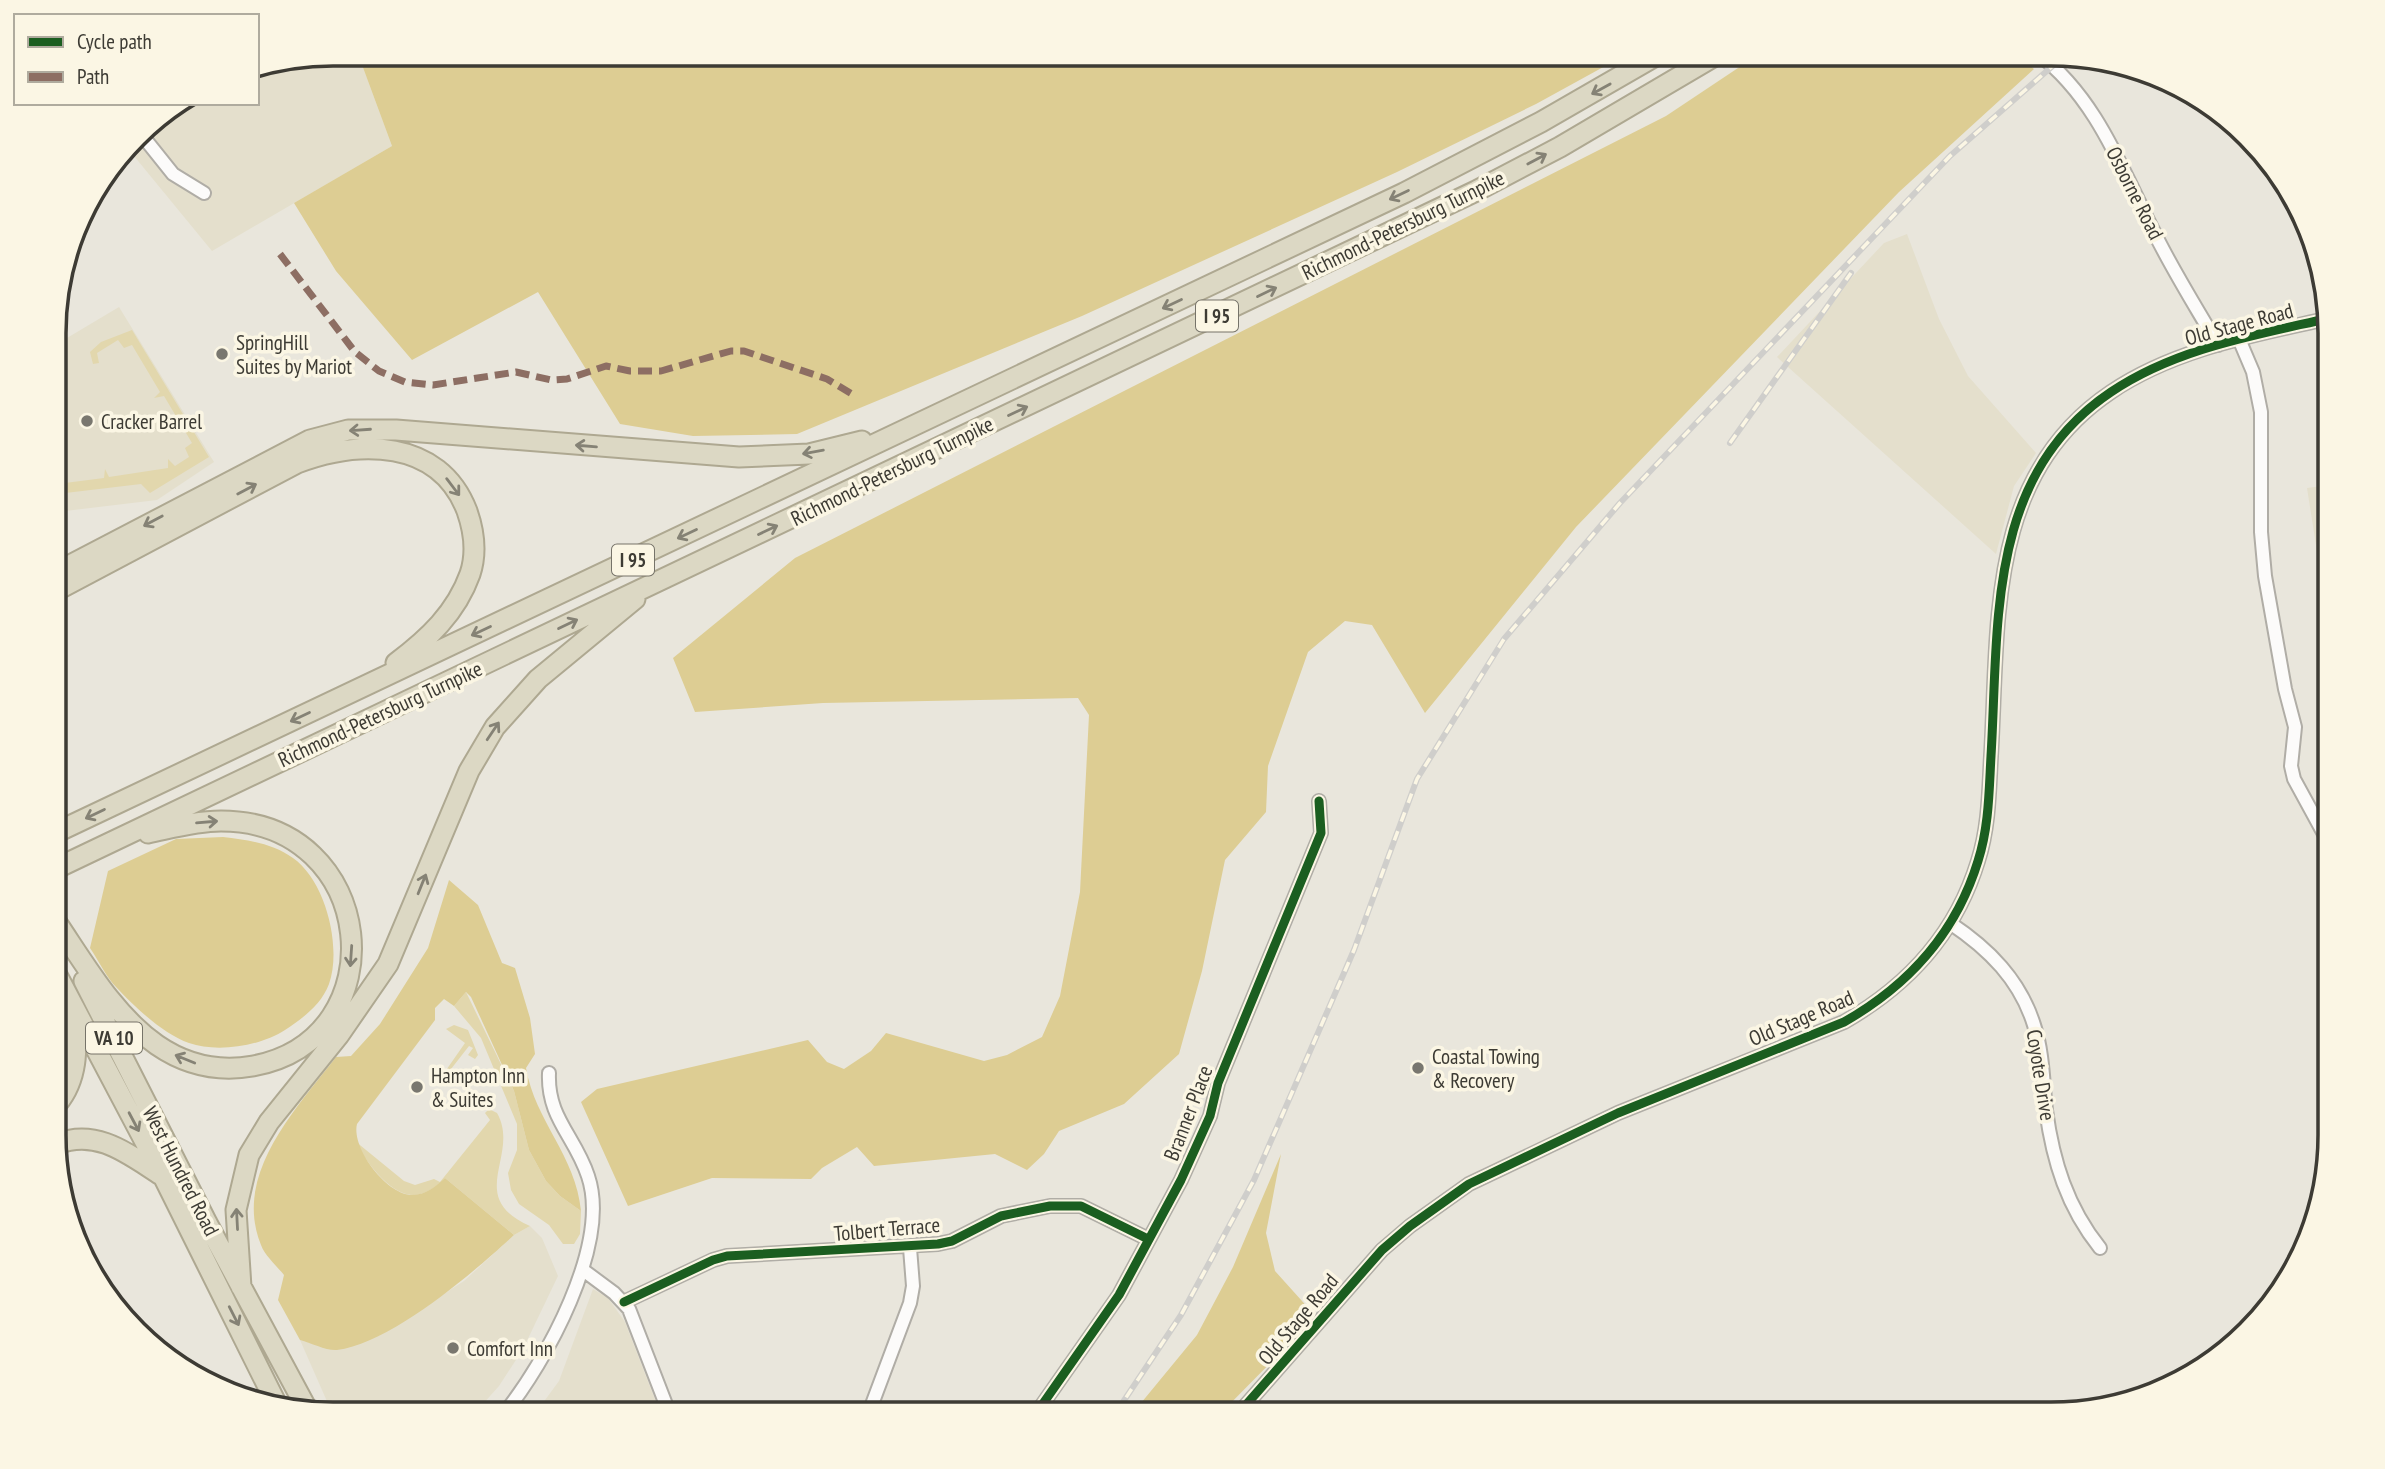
<svg xmlns="http://www.w3.org/2000/svg" width="2385" height="1469" viewBox="0 0 2385 1469" font-family="'PT Sans Narrow',sans-serif">
	<rect width="100%" height="100%" fill="#e9e6dc"/>
	<path fill="#e4dfcc" d="M 334,54 L 358,54 L 392,146 L 212,251 L 134,156 L 111,173 L 149,124 L 182,103 L 257,103 L 257,69 Z
		M 1907,234 L 1939,319 L 1968,376 L 2036,453 L 2014,486 L 1996,554 L 1777,357 L 1884,243 Z
		M 119,307 L 214,462 L 157,500 L 57,512 L 57,323 L 67,338 Z
		M 2330,485 L 2330,634 L 2307,488 Z
		M 530,1226 L 542,1238 L 558,1276 L 523,1349 L 499,1386 L 473,1415 L 333,1415 L 300,1340 L 336,1350 L 380,1335 L 464,1281 L 514,1235 Z
		M 593,1289 L 608,1298 L 625,1322 L 661,1415 L 534,1415 L 559,1381 Z"/>
	<path fill="#e2d7ad" d="M 132,330 L 209,457 L 150,493 L 141,484 L 57,494 L 57,484 L 104,478 L 105,469 L 109,477 L 168,468 L 168,459 L 175,466 L 189,457 L 185,448 L 192,443 L 164,396 L 154,398 L 160,392 L 132,345 L 124,348 L 118,340 L 97,353 L 99,363 L 93,364 L 90,352 L 101,342 Z
		M 466,992 L 514,1091 L 529,1150 L 546,1181 L 560,1196 L 581,1211 L 580,1234 L 574,1244 L 563,1244 L 549,1225 L 519,1204 L 511,1190 L 508,1173 L 517,1150 L 517,1124 L 481,1038 L 454,1006 Z
		M 454,1025 L 468,1030 L 478,1055 L 475,1059 L 468,1055 L 473,1048 L 469,1046 L 444,1078 L 442,1076 L 465,1043 L 446,1029 Z
		M 489,1109 L 497,1113 C 521,1155 464,1197 530,1226 L 514,1235 L 445,1178 C 436,1187 424,1196 411,1195 C 388,1193 364,1159 355,1141 L 404,1181 L 415,1185 L 434,1179 L 440,1182 L 490,1120 L 485,1113 Z"/>
	<path fill="#ddcd93" d="M 358,54 L 1627,54 L 1536,104 L 1397,172 L 1082,316 L 797,434 L 693,436 L 620,424 L 538,292 L 412,360 L 336,271 L 294,203 L 392,146 Z
		M 1759,54 L 2015,54 L 2034,69 L 1899,192 L 1576,527 L 1425,713 L 1372,625 L 1345,621 L 1308,652 L 1268,766 L 1266,812 L 1225,860 L 1202,971 L 1179,1054 L 1124,1104 L 1059,1131 L 1044,1154 L 1027,1170 L 995,1154 L 874,1166 L 857,1147 L 822,1168 L 811,1179 L 712,1178 L 628,1206 L 581,1102 L 597,1089 L 808,1040 L 827,1062 L 844,1069 L 871,1051 L 886,1033 L 984,1061 L 1007,1055 L 1042,1037 L 1060,996 L 1080,892 L 1089,715 L 1078,698 L 823,703 L 695,712 L 673,658 L 795,558 L 1666,116 Z
		M 223,837 C 248,840 272,843 293,858 C 326,881 342,948 329,984 C 321,1005 303,1018 285,1030 C 261,1046 217,1053 189,1043 C 163,1034 135,1007 117,988 C 106,977 99,961 90,948 L 108,871 L 176,839 Z
		M 449,880 L 478,905 L 502,963 L 515,968 L 530,1018 L 535,1054 L 526,1068 C 535,1121 576,1156 581,1211 L 560,1196 L 546,1181 L 529,1150 L 514,1091 L 471,997 L 466,992 L 454,1006 L 444,999 L 435,1008 L 435,1020 L 357,1124 C 351,1148 387,1195 412,1195 C 426,1195 436,1186 445,1178 L 514,1235 C 474,1272 392,1343 337,1350 C 327,1351 311,1343 300,1340 L 278,1300 L 284,1275 C 277,1266 265,1256 261,1245 C 232,1174 297,1108 336,1057 L 351,1056 L 380,1024 L 428,948 Z
		M 1281,1154 L 1266,1233 L 1275,1271 L 1311,1311 L 1287,1346 L 1220,1414 L 1132,1414 L 1197,1335 L 1233,1267 Z"/>
	<g fill="none" stroke-linecap="round" stroke-linejoin="round">
		<g stroke="#b0ada6" stroke-width="16">
			<path id="minor" d="M 2038,54 C 2096,97 2122,170 2154,232 C 2173,271 2196,307 2218,345
				M 141,134 L 173,174 L 204,193
				M 2239,339 L 2253,372 L 2261,412 L 2261,532 L 2265,576 L 2285,689 L 2295,727 L 2291,766 L 2294,779 L 2330,845
				M 1950,923 C 1989,949 2020,980 2034,1025 C 2043,1052 2043,1081 2046,1110 C 2053,1161 2067,1207 2100,1248
				M 583,1270 L 614,1293 L 629,1309 L 670,1415
				M 624,1302 L 713,1260 L 727,1256 L 938,1244 L 952,1241 L 1001,1216 L 1050,1206 L 1081,1206 L 1148,1239
				M 1238,1414 L 1382,1250 L 1410,1226 L 1469,1184 L 1618,1113 L 1844,1022 C 1909,985 1956,933 1978,861 C 1989,827 1989,791 1991,756 C 1999,623 1986,476 2111,392 C 2176,348 2256,335 2330,318
				M 503,1415 C 546,1362 611,1244 588,1176 C 575,1136 547,1118 549,1073
				M 868,1415 L 910,1303 L 913,1286 L 910,1248
				M 1035,1415 L 1119,1295 L 1181,1180 L 1210,1116 L 1218,1083 L 1321,833 L 1319,801"/>
		</g>
		<g stroke="#aea891" stroke-width="23">
			<path id="highway" d="M 57,572 L 310,440 L 348,430 L 396,430 L 739,457 L 809,454 L 862,441
				M 57,590 L 297,463 C 358,440 439,438 467,511 C 474,531 477,553 470,574 C 456,613 428,639 396,663
				M 57,832 L 1404,193 L 1541,122 L 1659,54
				M 57,868 L 1476,191 L 1560,147 L 1718,54
				M 57,923 C 86,966 114,1015 157,1045 C 186,1065 219,1072 253,1066 C 399,1039 378,821 221,821 C 196,821 172,828 148,833
				M 57,975 L 163,1176 L 278,1407
				M 84,981 L 207,1223 L 308,1411
				M 57,1104 C 78,1079 77,1049 75,1017
				M 57,1144 C 97,1128 128,1154 161,1175
				M 241,1287 L 236,1210 L 249,1155 L 269,1122 L 339,1035 L 388,964 L 469,771 L 495,727 L 538,679 L 635,599"/>
		</g>
		<use href="#minor" stroke="#fcfbfa" stroke-width="12"/>
		<use href="#highway" stroke="#dcd8c4" stroke-width="19"/>
		<g stroke="#cfcecb" stroke-width="6">
			<path id="rail" d="M 1730,443 L 1851,273
				M 1115,1414 L 1181,1315 L 1254,1180 L 1354,950 L 1417,779 L 1504,639 L 1620,503 L 1950,156 L 2064,56"/>
		</g>
		<use href="#rail" stroke="#fbf6e4" stroke-width="3.5" stroke-dasharray="10" stroke-linecap="butt"/>
		<path stroke="#8d6e63" stroke-width="7" stroke-dasharray="14 7" stroke-linecap="butt" d="M 280,254 L 355,352 L 379,371 L 405,382 L 433,385 L 516,372 L 551,380 L 567,379 L 606,366 L 630,371 L 661,371 L 731,351 L 744,351 L 827,379 L 852,394"/>
		<g stroke="#fbf6e4" stroke-width="13">
			<path id="cycleway" d="M 624,1302 L 713,1260 L 727,1256 L 938,1244 L 952,1241 L 1001,1216 L 1050,1206 L 1081,1206 L 1148,1239
				M 1238,1414 L 1382,1250 L 1410,1226 L 1469,1184 L 1618,1113 L 1844,1022 C 1909,985 1956,933 1978,861 C 1989,827 1989,791 1991,756 C 1999,623 1986,476 2111,392 C 2176,348 2256,335 2330,318
				M 1035,1415 L 1119,1295 L 1181,1180 L 1210,1116 L 1218,1083 L 1321,833 L 1319,801"/>
		</g>
		<use href="#cycleway" stroke="#1b5e20" stroke-width="9"/>
	</g>
	<defs><path id="oneway-shaft" d="M-6 0H5M1.5-3L5.5 0L1.5 3" fill="none" stroke-width="1.6" stroke-linecap="round" stroke-linejoin="round" transform="scale(1.75)"/></defs>
	<g stroke="#858275">
		<use href="#oneway-shaft" transform="translate(1601 89) rotate(151)"/>
		<use href="#oneway-shaft" transform="translate(1537 159) rotate(-28)"/>
		<use href="#oneway-shaft" transform="translate(1399 195) rotate(154)"/>
		<use href="#oneway-shaft" transform="translate(1267 292) rotate(-26)"/>
		<use href="#oneway-shaft" transform="translate(1172 304) rotate(155)"/>
		<use href="#oneway-shaft" transform="translate(1018 411) rotate(-25)"/>
		<use href="#oneway-shaft" transform="translate(360 430) rotate(176)"/>
		<use href="#oneway-shaft" transform="translate(586 446) rotate(-175)"/>
		<use href="#oneway-shaft" transform="translate(813 452) rotate(170)"/>
		<use href="#oneway-shaft" transform="translate(453 487) rotate(53)"/>
		<use href="#oneway-shaft" transform="translate(247 489) rotate(-28)"/>
		<use href="#oneway-shaft" transform="translate(153 521) rotate(152)"/>
		<use href="#oneway-shaft" transform="translate(768 530) rotate(-25)"/>
		<use href="#oneway-shaft" transform="translate(687 534) rotate(155)"/>
		<use href="#oneway-shaft" transform="translate(568 624) rotate(-26)"/>
		<use href="#oneway-shaft" transform="translate(481 631) rotate(155)"/>
		<use href="#oneway-shaft" transform="translate(300 717) rotate(155)"/>
		<use href="#oneway-shaft" transform="translate(493 731) rotate(-56)"/>
		<use href="#oneway-shaft" transform="translate(95 814) rotate(154)"/>
		<use href="#oneway-shaft" transform="translate(207 822) rotate(-5)"/>
		<use href="#oneway-shaft" transform="translate(422 884) rotate(-68)"/>
		<use href="#oneway-shaft" transform="translate(351 956) rotate(94)"/>
		<use href="#oneway-shaft" transform="translate(185 1059) rotate(-158)"/>
		<use href="#oneway-shaft" transform="translate(134 1122) rotate(62)"/>
		<use href="#oneway-shaft" transform="translate(237 1219) rotate(-93)"/>
		<use href="#oneway-shaft" transform="translate(234 1316) rotate(63)"/>
	</g>
	<g fill="#79776f" stroke="#fbf6e4" stroke-width="2.5">
		<circle cx="222" cy="354" r="7"/>
		<circle cx="87" cy="421" r="7"/>
		<circle cx="1418" cy="1068" r="7"/>
		<circle cx="417" cy="1087" r="7"/>
		<circle cx="453" cy="1348" r="7"/>
	</g>
	<g text-anchor="middle" dominant-baseline="central" stroke-width="7" stroke-linejoin="round" paint-order="stroke">
		<g fill="#fbf6e4" stroke="#767369" stroke-width="2">
			<rect x="1196" y="300.5" width="42" height="31" rx="5"/>
			<rect x="612" y="544.5" width="42" height="31" rx="5"/>
			<rect x="86" y="1022.5" width="56" height="31" rx="5"/>
		</g>
		<g font-size="19" font-weight="bold" fill="#3d3b34">
			<text x="1217" y="316">I 95</text>
			<text x="633" y="560">I 95</text>
			<text x="114" y="1038">VA 10</text>
		</g>
		<g font-size="21" fill="#3d3b34" stroke="#fbf6e4">
			<text transform="translate(2135 193) rotate(63)">Osborne Road</text>
			<text transform="translate(1403 225) rotate(-26)">Richmond-Petersburg Turnpike</text>
			<text transform="translate(2239 324) rotate(-15)">Old Stage Road</text>
			<text transform="translate(892 471) rotate(-26)">Richmond-Petersburg Turnpike</text>
			<text transform="translate(380 714) rotate(-25)">Richmond-Petersburg Turnpike</text>
			<text transform="translate(1801 1018) rotate(-23)">Old Stage Road</text>
			<text transform="translate(2041 1075) rotate(81)">Coyote Drive</text>
			<text transform="translate(1188 1113) rotate(-69)">Branner Place</text>
			<text transform="translate(181 1171) rotate(63)">West Hundred Road</text>
			<text transform="translate(887 1229) rotate(-5)">Tolbert Terrace</text>
			<text transform="translate(1298 1319) rotate(-50)">Old Stage Road</text>
		</g>
		<g font-size="21" fill="#3d3b34" stroke="#fbf6e4" text-anchor="start">
			<text x="236" y="342">SpringHill<tspan x="236" dy="24">Suites by Mariot</tspan></text>
			<text x="101" y="421">Cracker Barrel</text>
			<text x="1432" y="1056">Coastal Towing<tspan x="1432" dy="24">&amp; Recovery</tspan></text>
			<text x="431" y="1075">Hampton Inn<tspan x="431" dy="24">&amp; Suites</tspan></text>
			<text x="467" y="1348">Comfort Inn</text>
		</g>
	</g>
	<path d="M0 0H2385V1469H0ZM333 66H2051A267 267 0 0 1 2318 333V1135A267 267 0 0 1 2051 1402H333A267 267 0 0 1 66 1135V333A267 267 0 0 1 333 66Z" fill="#fbf6e4" fill-rule="evenodd"/>
	<path fill="none" stroke="#3d3b34" stroke-width="3.5" d="M333 66H2051A267 267 0 0 1 2318 333V1135A267 267 0 0 1 2051 1402H333A267 267 0 0 1 66 1135V333A267 267 0 0 1 333 66Z"/>
	<rect x="14" y="14" width="245" height="91" fill="#fbf6e4" stroke="#afab9e" stroke-width="2"/>
	<rect x="28" y="37" width="35" height="10" fill="#1b5e20" stroke="#afab9e" stroke-width="2"/>
	<text x="77" y="49" font-size="21" fill="#3d3b34">Cycle path</text>
	<rect x="28" y="72" width="35" height="10" fill="#8d6e63" stroke="#afab9e" stroke-width="2"/>
	<text x="77" y="84" font-size="21" fill="#3d3b34">Path</text>
</svg>
